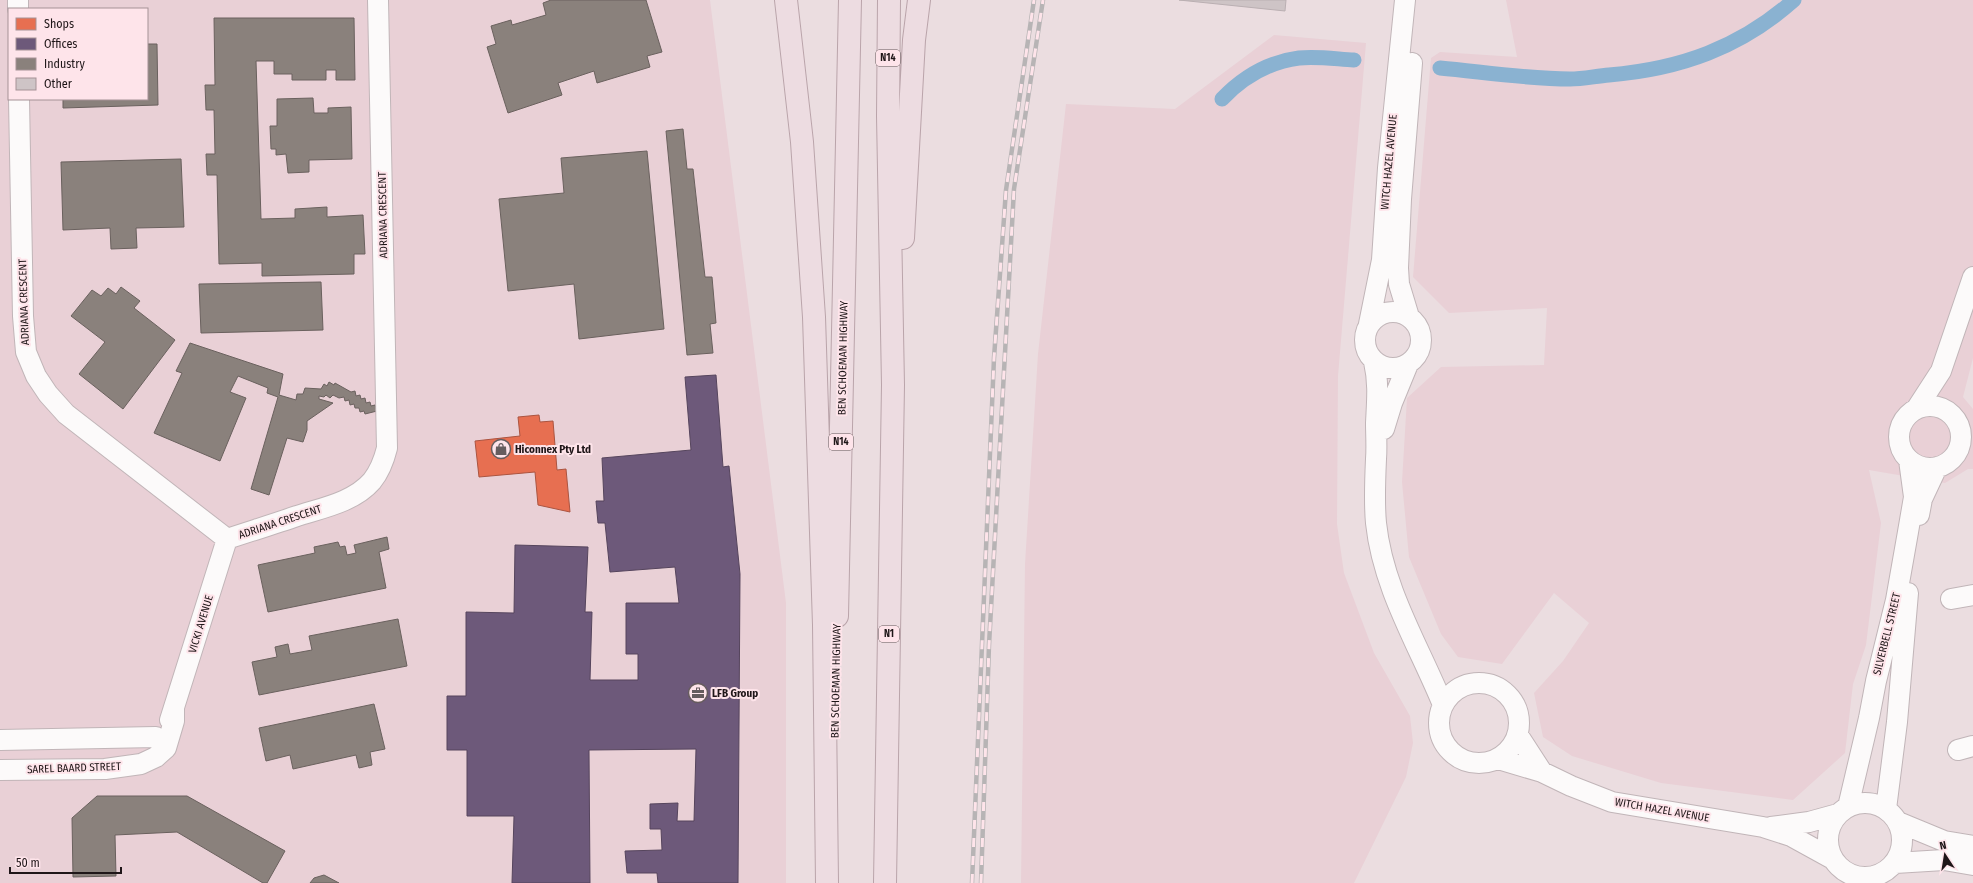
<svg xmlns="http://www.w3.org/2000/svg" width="1973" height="883" viewBox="0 0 1973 883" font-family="'Fira Sans Condensed',sans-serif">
	<rect width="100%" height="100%" fill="#ebdde0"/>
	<path fill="#e9d0d6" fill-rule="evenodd" d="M 0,0 L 710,0 L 786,603 L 786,883 L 0,883 ZM 9,9 L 147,9 L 147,99 L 9,99 Z
		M 1506,0 L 1973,0 L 1973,358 L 1963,397 L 1973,409 L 1973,469 L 1968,469 L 1945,483 L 1869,470 L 1881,523 L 1866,645 L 1853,684 L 1845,753 L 1793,800 L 1661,783 L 1572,756 L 1543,737 L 1534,693 L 1563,661 L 1589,623 L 1554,593 L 1502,664 L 1458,657 L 1441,634 L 1409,557 L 1402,482 L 1407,398 L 1441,367 L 1544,365 L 1547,308 L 1449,313 L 1413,277 L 1431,58 L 1440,52 L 1517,57 Z
		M 1274,35 L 1366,43 L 1338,376 L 1337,524 L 1344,573 L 1374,653 L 1410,716 L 1413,743 L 1406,777 L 1354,883 L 1021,883 L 1025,564 L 1038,354 L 1066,104 L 1175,109 Z"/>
	<path fill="#e76f51" stroke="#ab5440" d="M 539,415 L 540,422 L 553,421 L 557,470 L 566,469 L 570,512 L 538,505 L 535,472 L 479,477 L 475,441 L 520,436 L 518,417 Z"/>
	<path fill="#6d597a" stroke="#56455d" d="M 716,375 L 723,467 L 729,466 L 740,574 L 738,883 L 658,883 L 657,873 L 627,873 L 625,851 L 662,850 L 661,829 L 650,829 L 650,804 L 678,803 L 677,821 L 694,821 L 696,749 L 589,750 L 590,883 L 512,883 L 514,816 L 467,816 L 467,750 L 447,750 L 447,696 L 466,696 L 466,612 L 514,613 L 515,545 L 588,547 L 585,612 L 592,612 L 590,680 L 638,680 L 638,654 L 626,654 L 626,603 L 679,603 L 675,567 L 610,572 L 605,523 L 598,523 L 596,501 L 604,501 L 602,458 L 691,450 L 685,377 Z"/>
	<path fill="#8a817c" stroke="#6a615e" d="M 551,0 L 646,0 L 662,52 L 647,56 L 650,67 L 597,83 L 594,71 L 558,83 L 562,95 L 508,113 L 487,47 L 496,44 L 491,26 L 511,20 L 512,25 L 546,15 L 543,3 Z
		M 214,18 L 354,18 L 355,80 L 336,80 L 336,70 L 326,70 L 326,80 L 292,80 L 292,74 L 274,74 L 274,61 L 256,61 L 261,219 L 295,218 L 295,209 L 327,207 L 327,217 L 363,215 L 365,254 L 354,254 L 354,274 L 262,276 L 262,263 L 219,264 L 217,175 L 207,175 L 206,154 L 215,154 L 214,110 L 206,110 L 205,85 L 215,85 Z
		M 147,44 L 157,44 L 158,105 L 63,108 L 63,99 L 147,99 Z
		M 313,98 L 314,113 L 328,113 L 328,108 L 351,107 L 352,159 L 309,160 L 309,172 L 288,173 L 286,154 L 276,155 L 276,149 L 271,149 L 270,126 L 277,126 L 277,99 Z
		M 683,129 L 687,169 L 693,169 L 705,277 L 712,277 L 716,323 L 710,324 L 713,353 L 687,355 L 666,131 Z
		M 647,151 L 664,329 L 579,339 L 574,284 L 508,291 L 499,199 L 564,193 L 561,158 Z
		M 181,159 L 184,227 L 136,228 L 137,248 L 111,249 L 110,228 L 63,230 L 61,162 Z
		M 321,282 L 323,330 L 201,333 L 199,284 Z
		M 121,287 L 140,301 L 134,308 L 175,340 L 123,409 L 79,374 L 105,342 L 71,316 L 92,290 L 101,296 L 108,288 L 116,294 Z
		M 190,343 L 283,374 L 279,395 L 296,400 L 297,394 L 303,394 L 305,388 L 321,389 L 324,384 L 327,386 L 329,382 L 334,385 L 335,383 L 351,392 L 355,391 L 356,396 L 360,395 L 361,399 L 365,398 L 366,403 L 370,402 L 371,406 L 375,405 L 377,411 L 365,414 L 364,411 L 360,412 L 359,408 L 355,408 L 354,404 L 350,405 L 349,400 L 345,401 L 344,397 L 339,398 L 333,395 L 330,398 L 326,395 L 324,397 L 319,396 L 319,399 L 333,403 L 307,421 L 307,430 L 303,442 L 287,438 L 269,495 L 251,489 L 278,397 L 267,393 L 268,388 L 238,376 L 230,392 L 246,398 L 220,461 L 154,433 L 182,373 L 176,371 Z
		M 387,537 L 389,549 L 379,552 L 386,588 L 268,612 L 258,565 L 315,553 L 314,547 L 338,542 L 340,547 L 345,546 L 347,555 L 356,553 L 354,545 Z
		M 398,619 L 407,666 L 259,695 L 252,662 L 277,657 L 275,647 L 288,644 L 290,654 L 312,650 L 309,636 Z
		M 374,704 L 385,749 L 370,752 L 372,765 L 359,768 L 356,755 L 293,769 L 290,755 L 266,761 L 259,728 Z
		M 97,796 L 187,796 L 285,851 L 267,883 L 263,883 L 177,832 L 115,835 L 116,876 L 73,877 L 72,818 Z
		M 324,875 L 339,883 L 310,883 L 314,878 Z"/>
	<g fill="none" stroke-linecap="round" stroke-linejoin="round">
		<path stroke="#8ab2d1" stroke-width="15" d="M 1440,68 C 1483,72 1527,79 1570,79 C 1583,79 1596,76 1609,75 C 1680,69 1740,48 1794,0
			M 1222,99 C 1243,77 1268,62 1299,58 C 1316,56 1336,59 1354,60"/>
	</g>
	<path fill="#cec4c6" stroke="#baafb2" d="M 1179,0 L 1286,0 L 1285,11 Z"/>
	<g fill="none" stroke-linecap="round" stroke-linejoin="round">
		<g stroke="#c1b5b8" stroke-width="22">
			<path id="minor" d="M 18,0 L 18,9
				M 19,99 L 23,316 L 26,352 L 36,376 L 48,394 L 66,414 L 227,539 C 251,531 274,524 297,516 C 322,508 354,502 372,481 C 380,471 384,460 387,448 L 378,0
				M1365 340a28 28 0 1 1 56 0a28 28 0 1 1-56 0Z
				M 1409,317 L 1399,284 L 1398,268 L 1401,199 L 1412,63
				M 1369,324 L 1382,260 L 1388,168 L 1405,0
				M 1374,362 C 1379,383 1377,402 1376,423 C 1376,435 1377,447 1376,459 C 1375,481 1374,502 1376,523 C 1383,589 1419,646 1443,705
				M1899 437a31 31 0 1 1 62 0a31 31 0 1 1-62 0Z
				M 1917,408 L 1941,371 L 1973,277
				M 1384,429 L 1392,403 L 1408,364
				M 1919,515 L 1922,499 L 1937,467
				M 1951,599 L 1973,595
				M1439 723a40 40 0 1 1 80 0a40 40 0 1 1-80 0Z
				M 170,720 L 227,539
				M 1518,735 L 1542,772
				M 0,740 L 156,737
				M 1958,750 L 1973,746
				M 1498,759 L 1542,772 L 1571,786 L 1612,802 L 1763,827 L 1791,836 L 1831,858
				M 0,770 L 105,769 L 141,764 L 156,757 L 166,748 L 174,721 L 174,708
				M1828 840a37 37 0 1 1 74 0a37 37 0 1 1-74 0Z
				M 1848,807 L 1869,718 L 1876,681 L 1896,600 L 1908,532 L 1914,497 L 1909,460
				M 1886,809 L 1897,722 L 1908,593
				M 1898,822 L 1944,841 L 1973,846
				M 1771,827 L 1809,822 L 1838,814
				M 1895,863 L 1944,860 L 1973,865"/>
		</g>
		<g stroke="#baa4aa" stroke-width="24">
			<path id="highway" d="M 786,0 L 802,142 L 814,317 L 824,625 L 827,883
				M 903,238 L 914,40 L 919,0
				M 837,616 L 850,0
				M 885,883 L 893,385 L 888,116 L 889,0"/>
		</g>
		<use href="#minor" stroke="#fcfafa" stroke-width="20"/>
		<use href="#highway" stroke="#eddce1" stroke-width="22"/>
		<g stroke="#b7b4b5" stroke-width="4.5">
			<path id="rail" d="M 972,883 L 994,358 L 1006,190 L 1034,0
				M 981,883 L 989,645 L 1014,189 L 1043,0"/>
		</g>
		<use href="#rail" stroke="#fee4ea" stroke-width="3" stroke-dasharray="9" stroke-linecap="butt"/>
	</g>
	<defs>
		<g id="shop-ring" transform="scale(1)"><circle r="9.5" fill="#fee4ea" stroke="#665c5e" stroke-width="1.5"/><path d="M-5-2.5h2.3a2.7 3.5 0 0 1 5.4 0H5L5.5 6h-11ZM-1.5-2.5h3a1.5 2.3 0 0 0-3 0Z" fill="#665c5e"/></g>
		<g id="office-ring" transform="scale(1)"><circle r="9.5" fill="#fee4ea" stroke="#665c5e" stroke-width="1.5"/><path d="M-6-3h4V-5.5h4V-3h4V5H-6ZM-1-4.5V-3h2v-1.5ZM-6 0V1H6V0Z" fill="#665c5e"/></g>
	</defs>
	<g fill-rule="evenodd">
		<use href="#shop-ring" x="501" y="449"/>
		<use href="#office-ring" x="698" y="693"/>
	</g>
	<g text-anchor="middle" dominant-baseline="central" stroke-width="4" stroke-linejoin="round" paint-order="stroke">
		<g fill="#fee4ea" stroke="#625457" stroke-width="1">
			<rect x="876" y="50" width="24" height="16" rx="3"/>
			<rect x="829" y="434" width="24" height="16" rx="3"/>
			<rect x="879" y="626" width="20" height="16" rx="3"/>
		</g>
		<g font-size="10" font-weight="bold" fill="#1f1618">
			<text x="888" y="58">N14</text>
			<text x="841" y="442">N14</text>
			<text x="889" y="634">N1</text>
		</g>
		<g font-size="11" fill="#1f1618" stroke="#fee4ea">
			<text transform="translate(1389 162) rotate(-85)">WITCH HAZEL AVENUE</text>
			<text transform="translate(383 215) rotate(-91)">ADRIANA CRESCENT</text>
			<text transform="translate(24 302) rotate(-92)">ADRIANA CRESCENT</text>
			<text transform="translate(843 358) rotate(-89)">BEN SCHOEMAN HIGHWAY</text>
			<text transform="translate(280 522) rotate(-18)">ADRIANA CRESCENT</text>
			<text transform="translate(201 624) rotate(-73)">VICKI AVENUE</text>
			<text transform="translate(1887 634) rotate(-76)">SILVERBELL STREET</text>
			<text transform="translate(836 681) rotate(-89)">BEN SCHOEMAN HIGHWAY</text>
			<text transform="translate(74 768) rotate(-2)">SAREL BAARD STREET</text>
			<text transform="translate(1662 810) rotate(10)">WITCH HAZEL AVENUE</text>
		</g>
		<g font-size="11" font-weight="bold" fill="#1f1618" stroke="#fee4ea" text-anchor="start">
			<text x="515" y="449">Hiconnex Pty Ltd</text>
			<text x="712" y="693">LFB Group</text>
		</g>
	</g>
	<rect x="8" y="8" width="140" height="92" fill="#fee4ea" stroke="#a59296"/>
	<rect x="16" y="18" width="20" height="12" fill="#e76f51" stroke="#a59296"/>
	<text x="44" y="28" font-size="12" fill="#1f1618">Shops</text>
	<rect x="16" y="38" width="20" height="12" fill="#6d597a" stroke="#a59296"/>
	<text x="44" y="48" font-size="12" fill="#1f1618">Offices</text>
	<rect x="16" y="58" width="20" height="12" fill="#8a817c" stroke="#a59296"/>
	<text x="44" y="68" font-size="12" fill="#1f1618">Industry</text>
	<rect x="16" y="78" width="20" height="12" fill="#cec4c6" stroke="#a59296"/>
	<text x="44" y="88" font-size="12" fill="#1f1618">Other</text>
	<g transform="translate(1945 855) rotate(348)" stroke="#fee4ea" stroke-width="3" paint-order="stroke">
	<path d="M0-3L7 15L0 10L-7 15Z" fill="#1f1618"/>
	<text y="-6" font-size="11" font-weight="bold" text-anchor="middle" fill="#1f1618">N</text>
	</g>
	<path d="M10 867v6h111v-6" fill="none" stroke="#1f1618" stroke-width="2"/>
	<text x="16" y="867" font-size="12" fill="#1f1618" stroke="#fee4ea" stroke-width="3" paint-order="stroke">50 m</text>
</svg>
